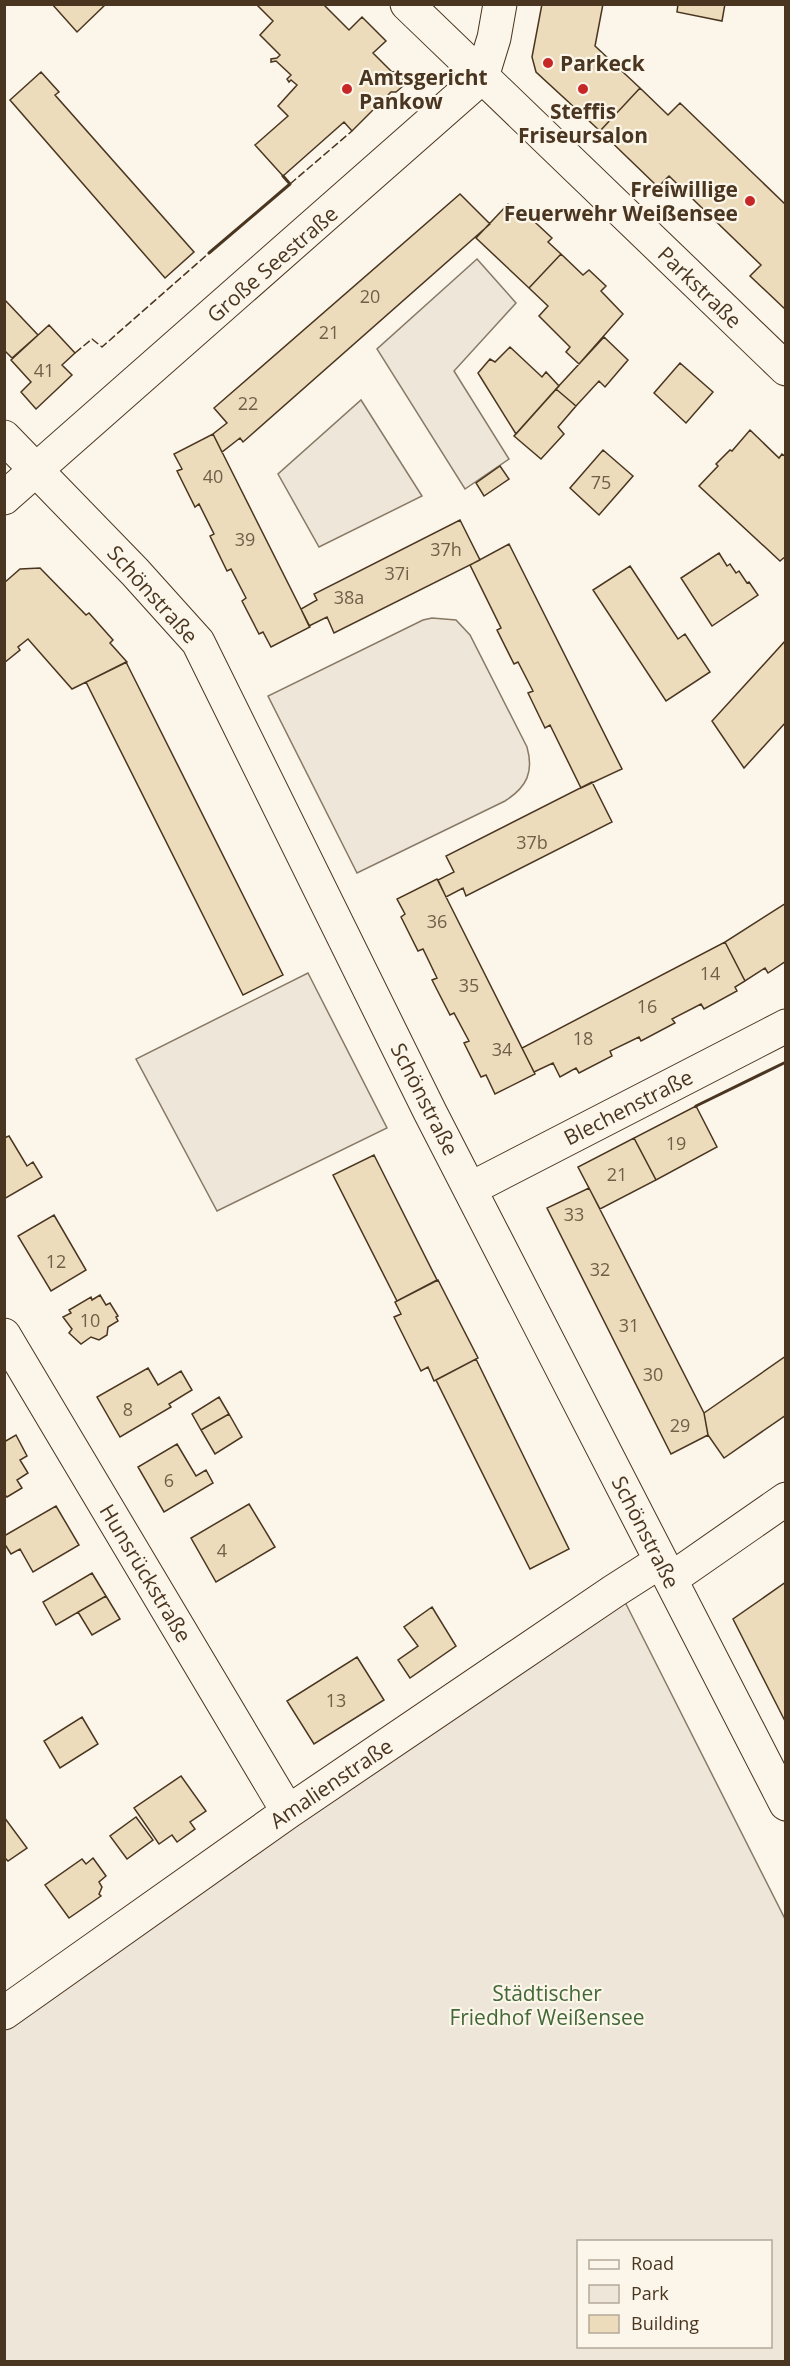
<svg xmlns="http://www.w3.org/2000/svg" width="790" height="2366" viewBox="0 0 790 2366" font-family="'Open Sans',sans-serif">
	<rect width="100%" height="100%" fill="#fbf6e9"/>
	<path fill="#ede6d9" stroke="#887966" stroke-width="1.5" fill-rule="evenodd" d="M 477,259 L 516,303 L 454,371 L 509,459 L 465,489 L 377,349 Z
		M 361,400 L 422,496 L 319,547 L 278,474 Z
		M 432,618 L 456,620 L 470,635 L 527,747 C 534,772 527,787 505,801 L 357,873 L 268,696 L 423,620 Z
		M 308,973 L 387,1128 L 217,1211 L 136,1059 Z
		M 625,1602 L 785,1919 L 785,2361 L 5,2361 L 4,2030 L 589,1622 ZM 578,2242 L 770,2242 L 770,2346 L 578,2346 Z"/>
	<path fill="#ecdcbc" stroke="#4a3520" stroke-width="1.5" d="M 52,4 L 106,4 L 77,32 Z
		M 256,4 L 323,4 L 349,30 L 362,17 L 386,41 L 373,53 L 392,72 L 398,71 L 403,76 L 403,86 L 396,92 L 391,92 L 352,131 L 344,122 L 283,176 L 255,145 L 288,116 L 278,106 L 297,85 L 291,80 L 289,82 L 287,79 L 291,75 L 276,61 L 271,62 L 271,59 L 277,58 L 280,55 L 260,35 L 273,21 Z
		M 542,4 L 603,4 L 595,46 L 640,88 L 600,131 L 536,72 L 532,57 Z
		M 678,4 L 725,4 L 722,21 L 677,12 Z
		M 41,72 L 59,92 L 55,95 L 194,252 L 165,278 L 10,100 Z
		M 640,88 L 668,115 L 680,103 L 786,205 L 786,310 L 750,276 L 761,265 L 669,176 L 658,187 L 600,131 Z
		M 460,194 L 490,224 L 243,442 L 240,438 L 222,452 L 213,434 L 227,423 L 214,408 Z
		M 508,204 L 520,215 L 524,212 L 552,238 L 548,242 L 561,254 L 529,288 L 476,238 Z
		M 561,254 L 583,275 L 589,270 L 606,286 L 601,291 L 623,314 L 579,364 L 566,352 L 570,347 L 539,316 L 548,306 L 529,288 Z
		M 4,299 L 38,335 L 12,358 L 4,350 Z
		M 49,325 L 75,353 L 62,365 L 72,375 L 36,409 L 21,392 L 31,382 L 11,360 Z
		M 604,337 L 628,360 L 605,387 L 599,381 L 576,406 L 556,389 Z
		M 510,347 L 542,377 L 546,372 L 559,386 L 516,434 L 478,373 L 490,359 L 495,362 Z
		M 680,363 L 713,392 L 686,423 L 654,393 Z
		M 556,389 L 576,406 L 558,427 L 564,434 L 541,459 L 514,436 Z
		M 750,430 L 779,458 L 782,454 L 786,457 L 786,556 L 780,561 L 699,486 L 718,466 L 716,464 L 730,450 L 732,451 Z
		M 213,434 L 310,627 L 271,647 L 263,632 L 259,634 L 242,601 L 246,598 L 231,569 L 227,571 L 210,536 L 214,534 L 199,504 L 195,507 L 177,471 L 182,469 L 174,454 Z
		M 603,450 L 633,476 L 599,515 L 570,488 Z
		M 500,466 L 509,479 L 484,496 L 476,483 Z
		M 460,520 L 480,560 L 334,633 L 327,617 L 309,626 L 301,609 L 317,600 L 314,594 Z
		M 509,544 L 622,769 L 581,788 L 550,725 L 545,728 L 528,693 L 533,691 L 518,662 L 514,664 L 497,630 L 501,628 L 470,565 Z
		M 719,553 L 727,566 L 730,564 L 736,573 L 739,571 L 747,583 L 749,582 L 758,595 L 712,626 L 681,578 Z
		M 630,566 L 678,639 L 685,634 L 710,672 L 666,701 L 593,590 Z
		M 40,568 L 86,615 L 89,613 L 113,640 L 110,643 L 127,662 L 72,689 L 28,639 L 18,647 L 20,650 L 4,663 L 4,583 L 20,569 Z
		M 786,640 L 786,722 L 744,768 L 712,721 Z
		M 126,662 L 283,975 L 243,995 L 86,682 Z
		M 592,782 L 612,822 L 466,896 L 463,888 L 446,897 L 438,880 L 454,872 L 446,856 Z
		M 437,879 L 535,1074 L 495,1094 L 486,1075 L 481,1077 L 464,1043 L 469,1041 L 454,1013 L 450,1015 L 432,980 L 437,978 L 423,949 L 418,951 L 401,917 L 405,914 L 397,899 Z
		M 786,903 L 786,961 L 768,973 L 765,968 L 745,981 L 725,942 Z
		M 725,942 L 745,981 L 735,987 L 737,991 L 704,1009 L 701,1004 L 672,1019 L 675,1023 L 641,1041 L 639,1037 L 610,1051 L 612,1056 L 579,1073 L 576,1068 L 560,1077 L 553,1063 L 534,1072 L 522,1048 Z
		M 696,1106 L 717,1147 L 656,1180 L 634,1138 Z
		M 9,1136 L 27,1166 L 33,1162 L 42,1177 L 4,1199 L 4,1138 Z
		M 634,1138 L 656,1180 L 600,1209 L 578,1167 Z
		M 374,1155 L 437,1280 L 397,1301 L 333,1175 Z
		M 589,1188 L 704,1413 L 708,1435 L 671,1454 L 547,1208 Z
		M 54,1215 L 86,1270 L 51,1291 L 18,1236 Z
		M 438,1280 L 478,1358 L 434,1381 L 428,1367 L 421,1371 L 394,1317 L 401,1314 L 395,1302 Z
		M 100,1295 L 106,1305 L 110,1303 L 118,1316 L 116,1317 L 118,1321 L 108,1327 L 107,1335 L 99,1340 L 91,1337 L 81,1344 L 69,1333 L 72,1329 L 63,1317 L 71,1313 L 69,1310 L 91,1297 L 92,1300 Z
		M 786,1356 L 786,1415 L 724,1458 L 708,1435 L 704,1413 Z
		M 476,1359 L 569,1549 L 530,1569 L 436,1380 Z
		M 148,1368 L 158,1385 L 181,1371 L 192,1390 L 169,1404 L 171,1407 L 120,1437 L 97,1397 Z
		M 219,1397 L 229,1414 L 201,1430 L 192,1414 Z
		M 229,1414 L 242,1437 L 215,1454 L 201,1430 Z
		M 16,1435 L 27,1456 L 20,1460 L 28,1473 L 17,1480 L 22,1488 L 7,1497 L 4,1494 L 4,1442 Z
		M 177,1444 L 196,1476 L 206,1470 L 213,1483 L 164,1512 L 138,1467 Z
		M 249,1504 L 275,1547 L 216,1582 L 191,1538 Z
		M 56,1506 L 79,1545 L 33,1572 L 20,1549 L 11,1554 L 4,1543 L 4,1536 Z
		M 92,1573 L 106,1596 L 56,1625 L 43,1602 Z
		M 786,1582 L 786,1723 L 733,1619 Z
		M 106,1596 L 120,1619 L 92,1635 L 78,1612 Z
		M 432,1607 L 456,1646 L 410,1678 L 398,1660 L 418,1646 L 404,1627 Z
		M 357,1657 L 384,1700 L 314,1744 L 287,1701 Z
		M 82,1717 L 98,1744 L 60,1768 L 44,1741 Z
		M 181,1776 L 206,1811 L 190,1822 L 195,1829 L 177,1842 L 172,1835 L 159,1844 L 134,1808 Z
		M 4,1817 L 27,1848 L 8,1861 L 4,1857 Z
		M 136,1817 L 153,1840 L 127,1859 L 110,1836 Z
		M 93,1858 L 106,1876 L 99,1882 L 102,1887 L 99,1894 L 101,1896 L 69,1918 L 45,1885 L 82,1859 L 86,1864 Z"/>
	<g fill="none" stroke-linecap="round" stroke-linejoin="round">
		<g stroke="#4a3520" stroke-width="35">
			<path id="minor" d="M 407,4 L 786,369
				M 4,437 L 135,572 L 198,642 L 430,1112 L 786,1804
				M 4,498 L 482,77 L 494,38 L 500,4
				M 470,1189 L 786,1026
				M 4,1335 L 288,1812
				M 671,1579 L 786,1499
				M 4,2013 L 288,1812 L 614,1591 L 661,1561"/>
		</g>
		<use href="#minor" stroke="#fbf6e9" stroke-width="33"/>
		<path stroke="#4a3520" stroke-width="1.5" stroke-dasharray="8 3" stroke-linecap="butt" d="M 290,184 L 352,131
			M 75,353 L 92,339 L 102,347 L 209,253"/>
		<path stroke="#4a3520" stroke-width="3" d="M 209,253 L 290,184 L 283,176
			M 696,1106 L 786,1062"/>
	</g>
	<g fill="#c62828" stroke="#fbf6e9" stroke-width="2">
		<circle cx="548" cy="63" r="6"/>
		<circle cx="347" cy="89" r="6"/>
		<circle cx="583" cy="89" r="6"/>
		<circle cx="750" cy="201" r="6"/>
	</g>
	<g text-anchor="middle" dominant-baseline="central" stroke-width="4.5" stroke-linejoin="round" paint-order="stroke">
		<g font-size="18" fill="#725f47">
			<text x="370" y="296">20</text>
			<text x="329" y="332">21</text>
			<text x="44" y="370">41</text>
			<text x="248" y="403">22</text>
			<text x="213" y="476">40</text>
			<text x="601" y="482">75</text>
			<text x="245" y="539">39</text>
			<text x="446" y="549">37h</text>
			<text x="397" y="573">37i</text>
			<text x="349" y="597">38a</text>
			<text x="532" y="842">37b</text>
			<text x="437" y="921">36</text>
			<text x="710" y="973">14</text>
			<text x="469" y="985">35</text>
			<text x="647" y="1006">16</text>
			<text x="583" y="1038">18</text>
			<text x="502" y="1049">34</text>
			<text x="676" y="1143">19</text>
			<text x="617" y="1174">21</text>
			<text x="574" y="1214">33</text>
			<text x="56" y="1261">12</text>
			<text x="600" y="1269">32</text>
			<text x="90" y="1320">10</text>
			<text x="629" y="1325">31</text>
			<text x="653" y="1374">30</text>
			<text x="128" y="1409">8</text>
			<text x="680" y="1425">29</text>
			<text x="169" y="1480">6</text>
			<text x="222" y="1550">4</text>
			<text x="336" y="1700">13</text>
		</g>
		<g font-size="21" font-weight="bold" fill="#4a3520" stroke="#fbf6e9" text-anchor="start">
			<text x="560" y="63">Parkeck</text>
			<text x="359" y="77">Amtsgericht<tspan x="359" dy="24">Pankow</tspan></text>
			<text x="583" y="111" text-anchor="middle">Steffis<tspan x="583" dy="24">Friseursalon</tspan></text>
			<text x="738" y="189" text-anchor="end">Freiwillige<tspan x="738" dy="24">Feuerwehr Weißensee</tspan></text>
		</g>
		<g font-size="21" fill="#4a3520" stroke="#fbf6e9">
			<text transform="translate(272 264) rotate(-41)">Große Seestraße</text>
			<text transform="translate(700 287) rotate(44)">Parkstraße</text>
			<text transform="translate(153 594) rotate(48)">Schönstraße</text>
			<text transform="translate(425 1099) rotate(63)">Schönstraße</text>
			<text transform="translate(628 1107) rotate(-27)">Blechenstraße</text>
			<text transform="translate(646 1532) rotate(63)">Schönstraße</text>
			<text transform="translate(146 1573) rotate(59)">Hunsrückstraße</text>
			<text transform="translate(331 1783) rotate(-34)">Amalienstraße</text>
		</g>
		<g font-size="21" fill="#436837" stroke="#fbf6e9">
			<text x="547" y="1993">Städtischer<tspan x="547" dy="24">Friedhof Weißensee</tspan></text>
		</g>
	</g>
	<rect width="790" height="2366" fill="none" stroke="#4a3520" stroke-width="12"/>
	<rect x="577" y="2240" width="195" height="108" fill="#fbf6e9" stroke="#b4a999" stroke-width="1.5"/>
	<rect x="589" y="2260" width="30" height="9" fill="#fbf6e9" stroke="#b4a999" stroke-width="1.5"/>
	<text x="631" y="2270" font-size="18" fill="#4a3520">Road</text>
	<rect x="589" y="2285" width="30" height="18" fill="#ede6d9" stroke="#b4a999" stroke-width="1.5"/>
	<text x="631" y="2300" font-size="18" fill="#4a3520">Park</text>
	<rect x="589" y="2315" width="30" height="18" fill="#ecdcbc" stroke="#b4a999" stroke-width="1.5"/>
	<text x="631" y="2330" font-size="18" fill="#4a3520">Building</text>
</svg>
